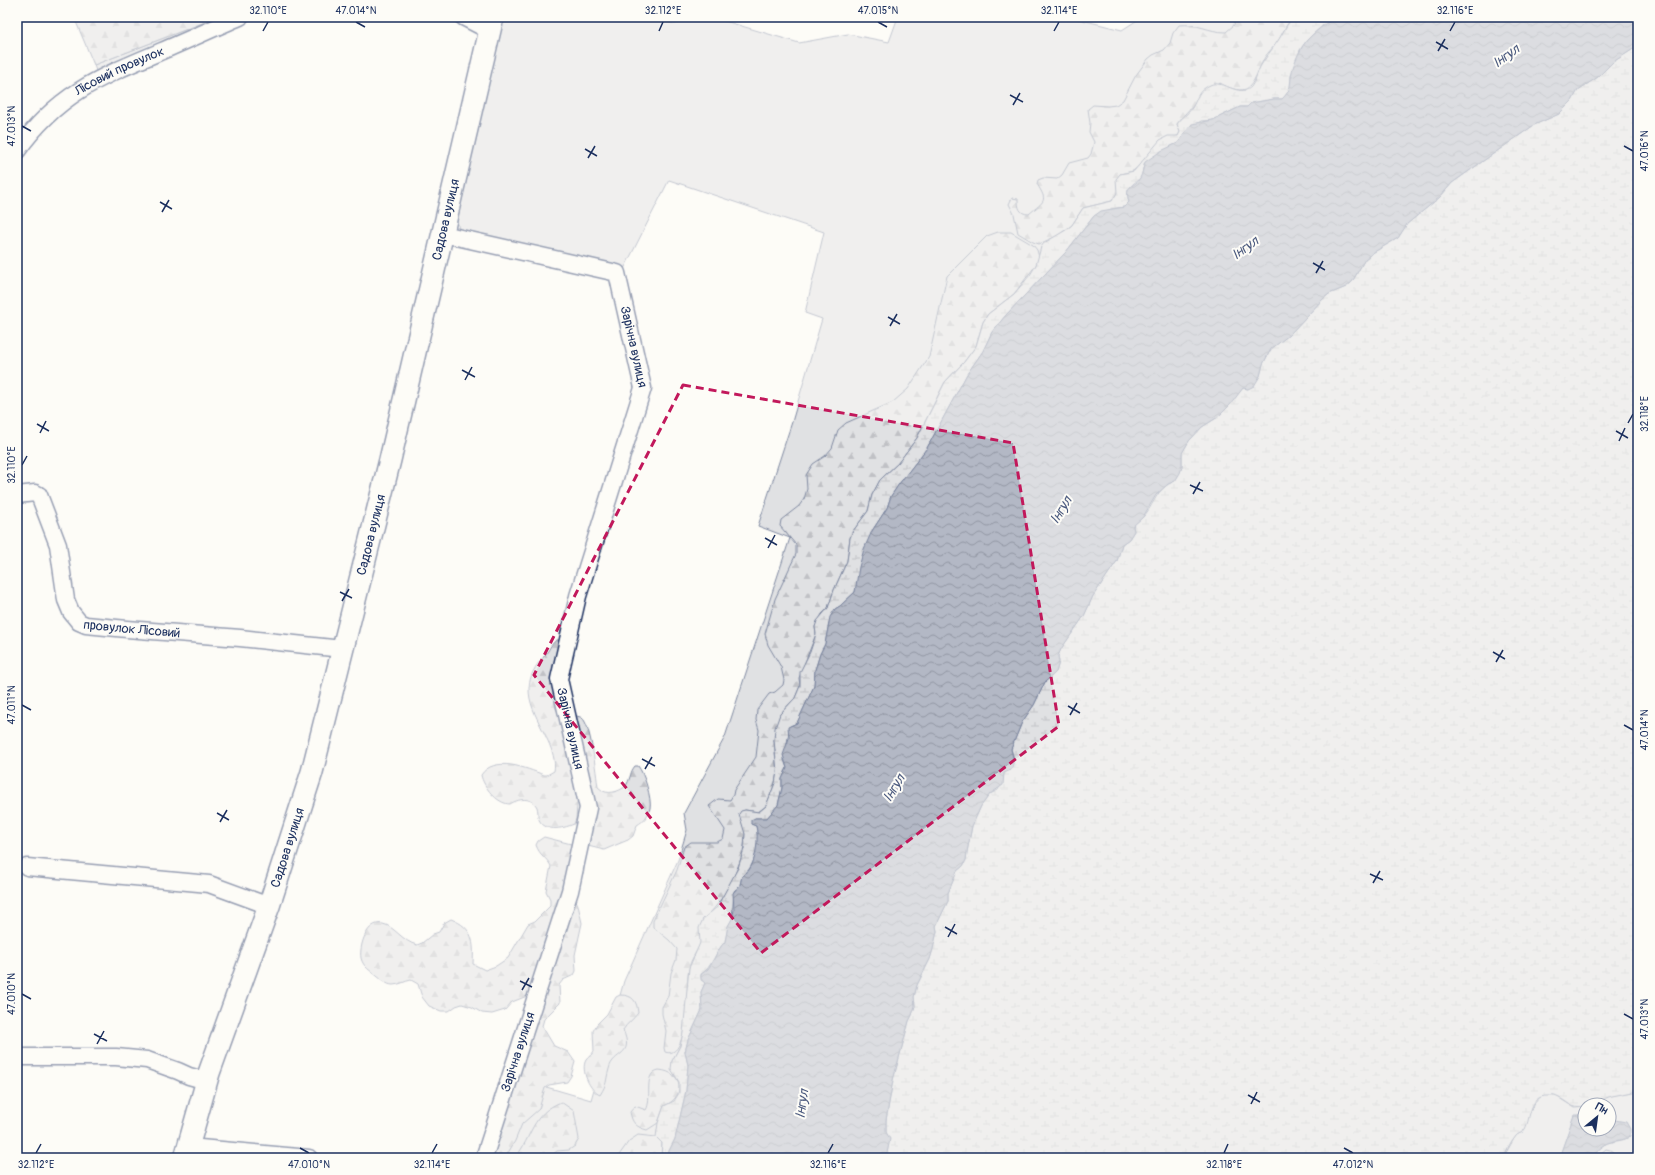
<svg xmlns="http://www.w3.org/2000/svg" width="1655" height="1175" viewBox="0 0 1655 1175" font-family="Pangolin,sans-serif">
	<defs>
		<pattern id="forest-firs" width="22" height="20" patternUnits="userSpaceOnUse"><rect width="22" height="20" fill="#e0e1e3"/><path d="M5 1l3.5 6h-7zM16 11l3.5 6h-7z" fill="#c0c1c5"/></pattern>
		<pattern id="wetland-marsh" width="20" height="14" patternUnits="userSpaceOnUse"><rect width="20" height="14" fill="#e0e1e3"/><path d="M1 5h8M5 5V1M11 12h8M15 12V8" fill="none" stroke="#c0c1c5"/></pattern>
		<pattern id="water-waves" width="16" height="10" patternUnits="userSpaceOnUse"><rect width="16" height="10" fill="#b3b8c5"/><path d="M0 5q4-4 8 0t8 0" fill="none" stroke="#9196a3"/></pattern>
	</defs>
	<rect width="100%" height="100%" fill="#fdfcf7"/>
	<filter id="ink" filterUnits="userSpaceOnUse"><feTurbulence type="fractalNoise" baseFrequency=".025" numOctaves="2"/><feDisplacementMap in="SourceGraphic" scale="8" xChannelSelector="R" yChannelSelector="G"/><feConvolveMatrix kernelMatrix="1 2 1 2 8 2 1 2 1" color-interpolation-filters="sRGB"/></filter>
	<g filter="url(#ink)">
		<path fill="#e0e1e3" stroke="#7e88a0" d="M 218,17 L 232,17 L 97,74 L 94,65 Z
			M 504,17 L 647,17 L 675,24 L 701,17 L 711,17 L 799,43 L 848,34 L 889,42 L 898,17 L 1070,17 L 1122,30 L 1142,17 L 1294,17 L 1041,247 L 1039,257 L 917,438 L 774,740 L 777,772 L 741,819 L 745,834 L 693,958 L 680,1046 L 672,1061 L 675,1076 L 679,1082 L 668,1104 L 664,1106 L 657,1132 L 662,1142 L 661,1158 L 487,1158 L 512,1077 L 591,1100 L 624,981 L 678,860 L 687,830 L 684,813 L 725,737 L 790,538 L 758,526 L 792,422 L 822,319 L 805,313 L 824,232 L 669,180 L 623,271 L 469,235 L 459,229 L 457,221 Z
			M 1638,1091 L 1638,1158 L 1592,1158 C 1597,1151 1603,1144 1612,1142 C 1619,1140 1624,1141 1630,1136 L 1615,1120 L 1609,1122 L 1609,1105 L 1590,1105 C 1603,1095 1623,1094 1638,1091 Z
			M 1543,1095 L 1556,1096 L 1575,1108 L 1585,1107 L 1585,1118 L 1579,1115 L 1574,1116 L 1559,1158 L 1503,1158 L 1516,1135 L 1523,1132 C 1528,1118 1530,1104 1543,1095 Z"/>
		<path fill="url(#forest-firs)" stroke="#7e88a0" d="M 74,17 L 218,17 L 94,65 Z
			M 1236,17 L 1294,17 C 1285,24 1283,34 1277,43 C 1273,48 1268,52 1265,57 C 1260,65 1254,86 1246,89 C 1238,92 1227,87 1220,83 C 1204,96 1189,107 1177,124 L 1180,132 L 1178,136 L 1172,137 L 1133,171 L 1120,174 L 1117,193 L 1112,201 L 1083,208 L 1072,225 L 1057,236 L 1039,244 L 1033,242 L 1018,233 L 1014,214 L 1009,204 L 1012,198 L 1018,199 C 1018,207 1019,214 1029,214 C 1045,200 1048,202 1037,184 L 1038,180 L 1043,178 L 1057,179 L 1062,175 L 1069,163 L 1088,158 L 1091,154 L 1094,142 L 1089,132 L 1090,123 L 1088,109 L 1093,105 L 1108,106 L 1116,105 L 1123,100 L 1136,75 L 1148,59 L 1153,55 L 1164,50 L 1170,43 L 1173,33 L 1179,25 C 1198,23 1208,32 1226,32 L 1234,25 Z
			M 998,232 L 1011,232 L 1033,245 L 1037,250 L 1039,257 L 1036,265 L 1014,294 L 988,314 L 983,322 L 976,346 L 964,362 L 945,382 L 917,438 L 898,463 L 880,480 L 872,495 L 868,511 L 853,531 L 850,538 L 847,561 L 834,590 L 828,608 L 822,614 L 815,627 L 816,634 L 799,678 L 800,686 L 795,698 L 780,714 L 774,740 L 777,772 L 775,783 L 766,806 L 758,812 L 745,810 L 739,814 C 741,821 745,828 745,835 C 746,859 722,906 703,919 C 702,927 702,936 700,944 C 697,952 690,960 689,969 C 685,983 691,1061 665,1052 L 664,1048 L 666,1031 L 662,1014 L 662,1007 L 668,996 L 671,973 L 676,960 L 677,949 L 669,940 L 653,927 L 653,921 L 677,870 L 684,847 L 691,842 L 717,842 L 723,839 L 725,830 L 709,806 L 718,799 L 730,800 L 733,795 L 734,790 L 756,757 L 759,730 L 756,720 L 757,710 L 769,694 L 775,692 L 783,685 L 784,680 L 781,667 L 768,645 L 765,634 L 775,599 L 796,554 L 796,545 L 780,526 L 781,520 L 799,506 L 804,499 L 807,489 L 806,475 L 813,464 L 825,456 L 832,448 L 838,430 L 846,423 L 893,402 L 908,389 L 929,357 L 947,276 L 987,236 Z
			M 557,640 L 561,640 C 560,655 551,696 556,709 C 559,715 566,717 571,719 L 576,716 C 577,716 581,717 582,718 C 591,724 596,774 598,787 C 600,788 601,790 603,791 C 610,795 624,790 627,784 C 631,777 630,772 635,766 L 638,766 C 644,773 652,799 650,808 C 648,816 644,821 637,825 L 633,836 L 628,840 L 611,847 L 604,850 L 588,846 L 580,802 L 577,804 L 576,819 L 574,824 C 562,829 543,833 538,817 C 538,813 538,811 537,807 C 531,796 518,799 510,804 C 497,804 483,786 481,775 C 494,755 526,768 544,775 L 547,775 L 554,771 C 556,761 552,750 548,741 C 533,709 516,687 544,656 C 549,651 551,643 557,640 Z
			M 544,837 L 575,845 L 583,860 L 584,872 L 581,876 L 575,898 L 578,905 L 582,923 L 575,955 L 576,971 L 574,975 L 563,980 L 559,985 L 560,1003 L 544,1019 L 542,1026 L 554,1046 L 568,1052 L 575,1062 L 571,1076 L 567,1082 L 549,1085 L 545,1088 L 539,1109 L 522,1124 L 515,1141 L 505,1158 L 493,1158 L 533,985 L 527,996 L 512,1002 L 505,1010 L 492,1014 L 482,1013 L 472,1007 L 462,1004 L 456,1006 L 449,1011 L 441,1011 L 429,1006 L 422,997 L 418,984 L 411,980 C 405,981 399,985 393,985 C 387,985 382,980 377,976 C 371,971 363,967 361,958 C 359,946 367,920 383,924 C 394,926 403,942 417,945 L 422,943 L 433,934 L 439,932 L 444,923 L 451,919 C 474,928 474,942 473,964 L 485,970 L 496,966 L 508,958 L 528,924 L 535,921 L 550,906 L 550,899 L 546,891 L 551,866 C 546,857 540,856 536,845 L 538,841 Z
			M 620,995 C 633,995 637,1001 638,1013 C 633,1020 627,1023 623,1030 C 635,1057 613,1051 609,1069 C 605,1083 608,1082 600,1095 C 590,1091 580,1070 586,1060 C 588,1057 592,1055 594,1051 L 593,1031 L 597,1024 L 607,1014 L 616,997 Z
			M 659,1070 C 684,1072 686,1097 664,1106 L 658,1123 L 647,1130 C 636,1127 632,1123 630,1112 L 635,1106 L 646,1110 C 653,1099 642,1073 659,1070 Z
			M 561,1102 L 574,1111 L 579,1139 L 575,1146 L 569,1150 L 557,1151 L 548,1158 L 515,1158 C 533,1136 531,1114 561,1102 Z
			M 638,1135 L 656,1137 L 662,1142 L 661,1158 L 617,1158 L 629,1141 Z
			M 1606,1149 L 1610,1150 L 1613,1152 L 1614,1158 L 1595,1158 Z"/>
		<path fill="url(#wetland-marsh)" stroke="#7e88a0" d="M 1294,17 L 1336,17 L 1323,25 L 1307,40 L 1300,50 L 1291,76 L 1291,87 L 1286,95 L 1282,99 L 1274,99 L 1251,103 L 1247,107 L 1240,107 L 1213,120 L 1201,121 L 1187,130 L 1178,143 L 1171,146 L 1143,168 L 1142,176 C 1133,186 1124,186 1129,202 L 1124,207 L 1111,209 L 1094,216 L 1066,252 L 1006,315 L 992,332 L 983,351 L 967,374 L 927,448 L 899,484 L 891,496 L 887,508 L 872,531 L 855,592 L 840,606 L 835,609 L 828,628 L 825,644 L 820,654 L 815,670 L 814,686 L 797,723 L 790,726 L 784,760 L 787,768 L 782,779 L 782,788 L 778,805 L 767,818 L 755,818 L 751,824 L 756,826 C 760,842 756,867 742,876 L 740,885 L 734,891 L 732,919 L 728,926 L 725,942 C 715,951 713,967 701,974 L 701,980 L 705,983 L 701,992 L 702,1010 L 688,1040 L 685,1052 L 688,1065 L 686,1091 L 675,1139 L 669,1151 L 668,1158 L 661,1158 L 662,1143 L 656,1137 L 658,1123 L 664,1106 L 674,1101 L 679,1093 L 679,1082 L 671,1069 L 672,1061 L 680,1046 L 683,1033 L 689,968 L 700,943 L 699,928 L 703,919 L 717,907 L 738,868 L 744,849 L 745,834 L 739,814 L 741,811 L 745,810 L 759,812 L 766,806 L 775,783 L 777,772 L 774,740 L 775,728 L 780,714 L 795,698 L 800,686 L 800,672 L 810,652 L 816,634 L 815,627 L 817,621 L 828,608 L 834,590 L 847,561 L 850,538 L 853,531 L 868,511 L 872,495 L 880,480 L 898,463 L 917,438 L 945,382 L 964,362 L 976,346 L 983,322 L 988,314 L 1014,294 L 1030,275 L 1036,265 L 1041,247 L 1044,243 L 1066,230 L 1072,225 L 1083,208 L 1112,201 L 1117,193 L 1116,179 L 1120,174 L 1134,171 L 1160,140 L 1168,136 L 1178,136 L 1180,132 L 1177,124 C 1181,118 1188,114 1192,108 C 1198,98 1197,91 1210,85 C 1222,79 1239,98 1251,87 C 1255,82 1257,73 1260,67 C 1265,58 1271,51 1277,42 C 1283,34 1286,24 1294,17 Z
			M 1638,46 L 1638,1091 C 1629,1093 1621,1094 1612,1096 C 1604,1098 1593,1105 1585,1105 L 1585,1107 C 1571,1110 1568,1101 1557,1097 C 1554,1095 1551,1096 1548,1096 C 1529,1095 1531,1118 1525,1129 C 1523,1133 1518,1133 1516,1136 C 1511,1142 1507,1151 1503,1158 L 886,1158 L 889,1142 L 886,1132 L 886,1120 L 893,1080 L 909,1021 L 912,1015 L 915,1006 L 914,997 L 917,985 L 930,959 L 933,949 L 937,931 L 936,926 L 948,901 L 948,893 L 957,871 L 963,866 L 966,860 L 967,852 L 972,826 L 981,806 L 990,794 L 998,790 L 1003,780 L 1004,772 L 1014,759 L 1011,749 L 1022,722 L 1034,705 L 1045,682 L 1056,672 L 1059,662 L 1058,656 L 1061,649 L 1084,616 L 1093,596 L 1117,561 L 1122,544 L 1129,539 L 1134,531 L 1133,526 C 1136,522 1140,520 1143,517 C 1155,504 1155,489 1175,481 L 1182,467 L 1182,453 L 1189,441 L 1202,427 L 1218,417 L 1243,388 L 1248,389 L 1260,376 L 1263,364 L 1271,349 L 1289,335 L 1323,299 L 1329,294 L 1346,287 L 1352,282 L 1365,259 L 1374,252 L 1398,238 L 1407,224 L 1440,197 L 1452,183 L 1534,125 L 1559,114 L 1572,101 L 1578,90 L 1598,77 L 1613,62 Z"/>
		<path fill="url(#water-waves)" stroke="#76819c" d="M 1336,17 L 1638,17 L 1638,46 L 1613,62 L 1598,77 L 1578,90 L 1572,101 L 1559,114 L 1534,125 L 1452,183 L 1440,197 L 1407,224 L 1398,238 L 1374,252 L 1365,259 L 1352,282 L 1346,287 L 1329,294 L 1323,299 L 1289,335 L 1271,349 L 1263,364 L 1260,376 L 1254,386 L 1248,389 L 1243,388 L 1230,405 L 1218,417 L 1202,427 L 1189,441 L 1182,453 L 1182,467 L 1180,473 L 1175,481 L 1168,484 L 1156,495 L 1143,517 L 1133,526 L 1134,531 L 1129,539 L 1122,544 L 1117,561 L 1093,596 L 1084,616 L 1061,649 L 1058,656 L 1059,662 L 1056,672 L 1045,682 L 1034,705 L 1022,722 L 1011,749 C 1013,758 1015,761 1011,770 L 1004,773 L 1003,785 L 990,794 L 981,806 L 972,826 L 967,852 L 966,860 L 963,866 L 957,871 L 948,893 L 948,901 L 936,926 L 937,931 L 933,949 L 930,959 L 917,985 L 914,997 L 915,1006 L 912,1015 L 909,1021 L 893,1080 L 886,1120 L 886,1132 L 890,1139 L 886,1158 L 668,1158 L 669,1151 L 675,1139 L 686,1091 L 688,1065 L 685,1052 L 688,1040 L 702,1010 L 701,992 L 705,983 C 703,981 700,979 701,975 C 702,973 706,971 708,969 C 715,960 716,951 725,942 L 728,926 L 732,919 L 734,910 L 733,893 L 740,885 L 742,876 C 744,874 748,872 749,870 C 756,861 759,837 756,826 L 751,824 L 751,820 L 755,818 L 767,818 L 778,805 L 782,788 L 782,779 L 787,768 L 783,755 L 789,738 L 788,727 L 797,723 L 814,686 L 815,670 L 820,654 L 825,644 L 830,617 L 835,609 L 840,606 L 855,592 L 859,567 L 864,549 L 872,531 L 887,508 L 891,496 L 899,484 L 927,448 L 967,374 L 983,351 L 992,332 L 1006,315 L 1066,252 L 1094,216 L 1101,211 L 1124,207 L 1129,202 C 1124,184 1133,189 1140,178 C 1143,173 1143,167 1145,162 L 1161,151 L 1178,143 L 1187,130 L 1192,124 L 1213,120 L 1240,107 L 1247,107 L 1251,103 L 1274,99 L 1282,99 C 1290,91 1290,88 1291,77 C 1292,69 1296,58 1300,51 C 1307,36 1323,26 1336,17 Z
			M 1574,1115 L 1579,1115 L 1585,1118 L 1585,1129 L 1609,1129 L 1609,1122 L 1615,1120 L 1626,1122 L 1630,1129 L 1630,1136 C 1624,1141 1619,1139 1612,1142 C 1603,1144 1597,1151 1592,1158 L 1559,1158 Z"/>
		<g fill="none" stroke-linecap="round" stroke-linejoin="round">
			<g stroke="#1b2f5e" stroke-width="19">
				<g id="minor">
					<path d="M 463,17 L 490,31"/>
					<path id="s1" d="M 17,151 C 57,94 100,77 162,51 C 188,40 214,28 240,17"/>
					<path id="s2" d="M 443,234 L 617,273 L 643,388 L 578,596 L 559,679 L 588,808 L 570,891 L 484,1158"/>
					<path id="s3" d="M 17,495 L 35,493 L 39,495 L 58,545 L 66,600 L 71,612 L 79,622 L 86,625 L 127,629 L 240,638 L 342,649"/>
					<path d="M 27,867 L 209,884 L 269,906"/>
					<path d="M 17,1057 L 116,1057 L 147,1060 L 178,1071 L 189,1076 L 207,1081"/>
					<path d="M 189,1147 L 309,1158"/>
				</g>
			</g>
			<g stroke="#1b2f5e" stroke-width="24">
				<g id="tertiary">
					<path id="s4" d="M 185,1158 L 209,1073 L 269,906 L 312,772 L 390,460 L 493,17"/>
				</g>
			</g>
			<use href="#minor" stroke="#fdfcf7" stroke-width="16"/>
			<use href="#tertiary" stroke="#fdfcf7" stroke-width="21"/>
		</g>
	</g>
	<path d="M0 0H1655V1175H0ZM 683,385 L 1013,443 L 1059,726 L 761,953 L 534,675 Z" fill="#fdfcf7" fill-opacity=".55" fill-rule="evenodd"/>
	<path fill="none" stroke="#c2185b" stroke-width="3" stroke-dasharray="8 5" stroke-linejoin="round" d="M 683,385 L 1013,443 L 1059,726 L 761,953 L 534,675 Z"/>
	<path fill="none" stroke="#1b2f5e" stroke-width="1.5" d="M 356,22 L 365,27M 878,22 L 887,27M 263,31 L 268,22M 659,31 L 663,22M 1054,31 L 1059,22M 1450,31 L 1455,22M 1436,42 L 1448,49M 1438,51 L 1445,39M 1010,95 L 1023,102M 1013,105 L 1020,93M 22,126 L 31,131M 1624,146 L 1633,151M 585,149 L 597,156M 588,158 L 595,146M 160,202 L 172,209M 162,212 L 169,200M 1313,263 L 1325,270M 1316,273 L 1323,261M 888,317 L 900,324M 890,326 L 897,314M 462,370 L 475,377M 465,380 L 472,367M 1628,423 L 1633,414M 37,424 L 49,431M 1616,431 L 1628,438M 40,433 L 46,421M 1619,441 L 1625,428M 22,465 L 27,456M 1190,485 L 1203,491M 1193,494 L 1200,482M 765,538 L 777,545M 768,548 L 775,535M 340,592 L 352,598M 342,601 L 349,589M 1493,652 L 1505,659M 1496,662 L 1503,650M 22,705 L 31,710M 1068,706 L 1080,713M 1070,715 L 1077,703M 1624,725 L 1633,730M 642,759 L 655,766M 645,769 L 652,757M 217,813 L 229,820M 220,822 L 227,810M 1370,874 L 1383,880M 1373,883 L 1380,871M 945,927 L 957,934M 948,937 L 955,924M 520,981 L 532,987M 522,990 L 529,978M 22,994 L 31,999M 1624,1014 L 1633,1019M 94,1034 L 107,1041M 97,1044 L 104,1031M 1248,1095 L 1260,1102M 1251,1104 L 1257,1092M 300,1148 L 309,1153M 1344,1148 L 1353,1153M 36,1153 L 41,1144M 432,1153 L 437,1144M 828,1153 L 833,1144M 1224,1153 L 1228,1144"/>
	<g text-anchor="middle" dominant-baseline="central" stroke-width="4" stroke-linejoin="round" paint-order="stroke">
		<g font-size="13" fill="#1b2f5e" stroke="#fdfcf7">
			<text stroke="none"><textPath href="#s1" startOffset="132">Лісовий провулок</textPath></text>
			<text stroke="none"><textPath href="#s4" startOffset="975">Садова вулиця</textPath></text>
			<text stroke="none"><textPath href="#s2" startOffset="254">Зарічна вулиця</textPath></text>
			<text stroke="none"><textPath href="#s4" startOffset="651">Садова вулиця</textPath></text>
			<text stroke="none"><textPath href="#s3" startOffset="211">провулок Лісовий</textPath></text>
			<text stroke="none"><textPath href="#s2" startOffset="650">Зарічна вулиця</textPath></text>
			<text stroke="none"><textPath href="#s4" startOffset="327">Садова вулиця</textPath></text>
			<text transform="translate(518 1052) rotate(-72)">Зарічна вулиця</text>
		</g>
		<g font-size="14" font-style="italic" fill="#49587d" stroke="#fdfcf7">
			<text transform="translate(1506 56) rotate(-36)">Інгул</text>
			<text transform="translate(1245 248) rotate(-36)">Інгул</text>
			<text transform="translate(1061 510) rotate(-59)">Інгул</text>
			<text transform="translate(894 788) rotate(-59)">Інгул</text>
			<text transform="translate(802 1104) rotate(-82)">Інгул</text>
		</g>
	</g>
	<rect width="1655" height="1175" fill="none" stroke="#fdfcf7" stroke-width="44"/>
	<g transform="translate(1597 1117) rotate(29)"><circle r="19" fill="#fdfcf7" stroke="#a3aaba"/>
	<path d="M0-3L7 15L0 10L-7 15Z" fill="#1b2f5e"/>
	<text y="-6" font-size="11" font-weight="bold" text-anchor="middle" fill="#1b2f5e">Пн</text>
	</g>
	<rect x="22" y="22" width="1611" height="1131" fill="none" stroke="#1b2f5e" stroke-width="1.5"/>
	<g font-size="10" text-anchor="middle" fill="#1b2f5e">
		<text x="268" y="14">32.110°E</text>
		<text x="356" y="14">47.014°N</text>
		<text x="663" y="14">32.112°E</text>
		<text x="878" y="14">47.015°N</text>
		<text x="1059" y="14">32.114°E</text>
		<text x="1455" y="14">32.116°E</text>
		<text transform="translate(11 126) rotate(-90)" y="4">47.013°N</text>
		<text transform="translate(1644 151) rotate(-90)" y="4">47.016°N</text>
		<text transform="translate(1644 414) rotate(-90)" y="4">32.118°E</text>
		<text transform="translate(11 465) rotate(-90)" y="4">32.110°E</text>
		<text transform="translate(11 705) rotate(-90)" y="4">47.011°N</text>
		<text transform="translate(1644 730) rotate(-90)" y="4">47.014°N</text>
		<text transform="translate(11 994) rotate(-90)" y="4">47.010°N</text>
		<text transform="translate(1644 1019) rotate(-90)" y="4">47.013°N</text>
		<text x="36" y="1168">32.112°E</text>
		<text x="309" y="1168">47.010°N</text>
		<text x="432" y="1168">32.114°E</text>
		<text x="828" y="1168">32.116°E</text>
		<text x="1224" y="1168">32.118°E</text>
		<text x="1353" y="1168">47.012°N</text>
	</g>
</svg>
